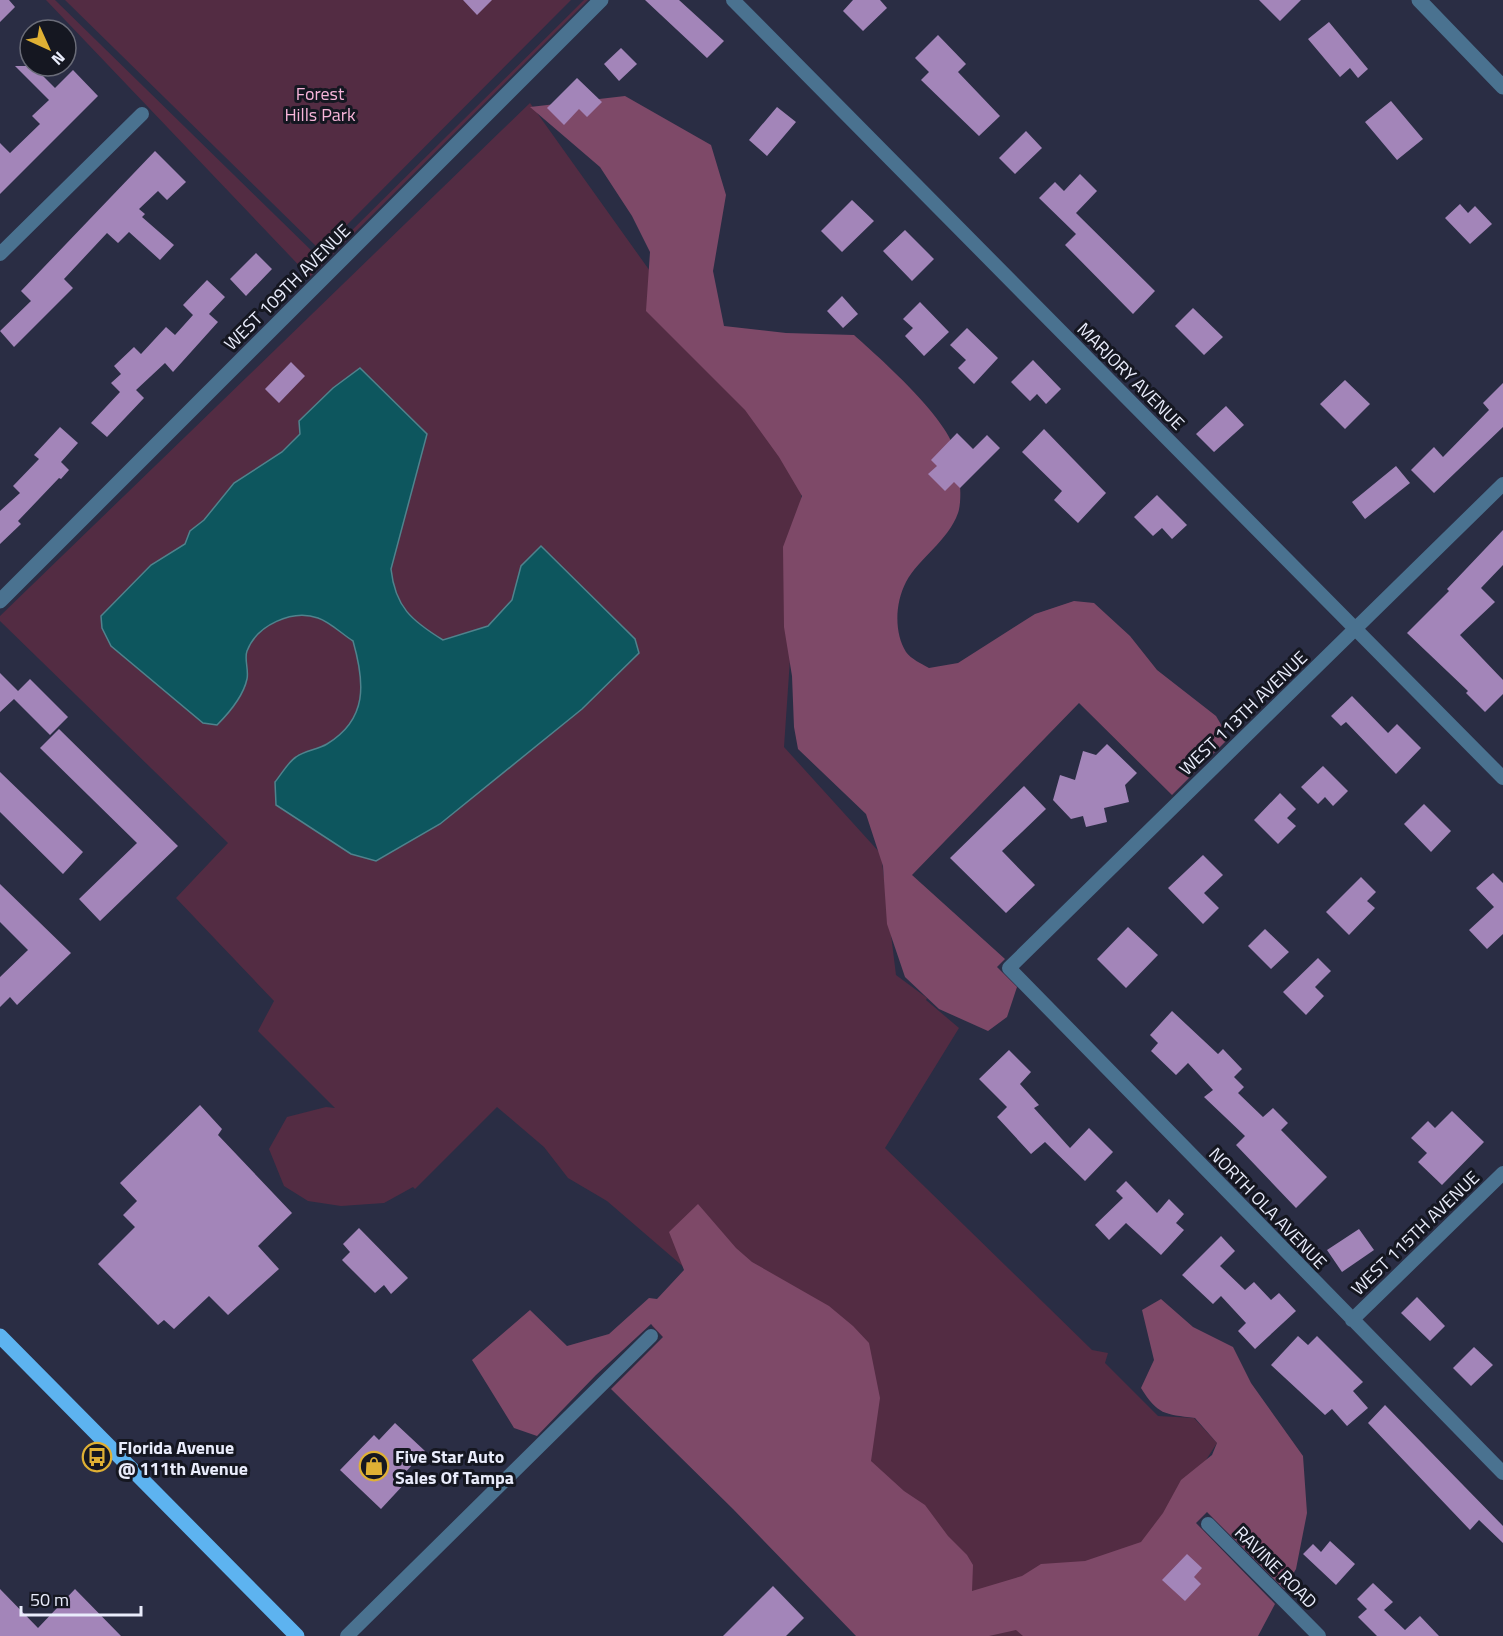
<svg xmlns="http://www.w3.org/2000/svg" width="1503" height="1636" viewBox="0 0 1503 1636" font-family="'Titillium Web',sans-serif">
	<rect width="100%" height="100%" fill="#2a2d44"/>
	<path fill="#532c43" d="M 46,0 L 55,0 L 317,256 L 323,259 L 584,0 L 588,0 L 310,277 Z
		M 65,0 L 571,0 L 321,251 Z
		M 530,103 L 802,484 L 784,747 L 881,854 L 896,975 L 927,998 L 926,1000 L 959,1028 L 885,1148 L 1092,1350 L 1108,1353 L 1105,1363 L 1158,1416 L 1194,1418 L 1217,1443 L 1092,1636 L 861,1636 L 719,1393 L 652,1326 L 686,1269 L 607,1201 L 568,1178 L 544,1147 L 497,1107 L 415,1189 L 413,1187 L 384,1203 L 341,1206 L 308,1201 L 284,1186 L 269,1149 L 287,1117 L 326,1107 L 335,1108 L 258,1031 L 274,1001 L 176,898 L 228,843 L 0,621 L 0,616 Z"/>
	<path fill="#7e4968" d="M 625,96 L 711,145 L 726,195 L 713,271 L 724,326 L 786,333 L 854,335 C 882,360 944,415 955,450 C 959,465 963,499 958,513 C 948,541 919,558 906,582 C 895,603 894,633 906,652 C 911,659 922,664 929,668 L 958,663 L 1035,614 L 1074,601 L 1094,603 L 1130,636 L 1157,670 L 1216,716 L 1229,738 L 1172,795 L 1079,703 L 912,875 L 1005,959 L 997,967 L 1017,987 L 1007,1017 L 988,1031 L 939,1009 L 905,977 L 887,924 L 883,866 L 866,814 L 798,749 L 794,727 L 792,676 L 784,627 L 783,547 L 802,496 L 779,457 L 745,410 L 646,311 L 650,252 L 632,216 L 600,167 L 530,107 Z
		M 698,1204 L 736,1248 L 752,1262 L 829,1306 L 853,1326 L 869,1343 L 880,1398 L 871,1461 L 904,1491 L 925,1505 L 948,1536 L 967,1555 L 973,1565 L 972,1591 L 1022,1576 L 1041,1564 L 1085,1561 L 1141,1542 L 1163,1513 L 1181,1480 L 1212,1455 L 1217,1443 L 1195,1418 C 1164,1414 1158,1415 1141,1388 L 1154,1360 L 1142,1310 L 1161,1299 L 1193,1327 L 1233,1347 L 1251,1383 L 1303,1456 L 1307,1513 L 1296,1569 L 1284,1589 L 1207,1512 L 1196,1523 L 1275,1604 L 1258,1636 L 1023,1636 L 1016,1630 L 989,1636 L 856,1636 L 733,1509 L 611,1389 L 663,1337 L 651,1324 L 596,1375 L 537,1436 L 514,1428 L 472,1360 L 530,1310 L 567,1346 L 609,1334 L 649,1298 L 657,1299 L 684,1270 L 669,1232 Z"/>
	<path fill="#0d565e" stroke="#4f838d" stroke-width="1.5" d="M 360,368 L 427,434 L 391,569 C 395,607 412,621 443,640 L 488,626 L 512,600 L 521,566 L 541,546 L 635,639 L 639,653 L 582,709 L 440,824 L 376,861 L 351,854 L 276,805 L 275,782 C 281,775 288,762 296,757 C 305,750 317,750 327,744 C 368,719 365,683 353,641 C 342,634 330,622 318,618 C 292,609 257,625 247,651 C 244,659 249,670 247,679 C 243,697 230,712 217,725 L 203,723 L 111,646 L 102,628 L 101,616 L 151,565 L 185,544 L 190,531 L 204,520 L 234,483 L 282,452 L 300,434 L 299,421 L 333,388 Z"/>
	<path fill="#a385b9" d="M 0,0 L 9,0 L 15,7 L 0,22 Z
		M 463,0 L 492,0 L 477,15 Z
		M 645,0 L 679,0 L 724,41 L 707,58 Z
		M 853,0 L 880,0 L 887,8 L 863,31 L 843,11 Z
		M 1259,0 L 1301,0 L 1280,21 Z
		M 1329,22 L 1368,69 L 1358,78 L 1350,68 L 1340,77 L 1308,39 Z
		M 938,35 L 966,64 L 958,72 L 1000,116 L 979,136 L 921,80 L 929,72 L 915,58 Z
		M 621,48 L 637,64 L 619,81 L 604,64 Z
		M 15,66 L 33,66 L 55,88 L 73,70 L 98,96 L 0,194 L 0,143 L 10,153 L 40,124 L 32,116 L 49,100 Z
		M 577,78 L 602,102 L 587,117 L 579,109 L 564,125 L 547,108 Z
		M 1391,101 L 1423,139 L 1397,160 L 1365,122 Z
		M 777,107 L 796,122 L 767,156 L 749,140 Z
		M 1026,131 L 1042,148 L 1015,174 L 999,158 Z
		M 155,151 L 186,182 L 167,200 L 158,191 L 139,209 L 145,214 L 142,217 L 174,245 L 160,260 L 129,232 L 118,243 L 107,233 L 64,279 L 73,288 L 14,347 L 0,331 L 31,301 L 21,291 Z
		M 1080,174 L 1097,191 L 1076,213 L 1155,291 L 1133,314 L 1065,245 L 1076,234 L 1039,198 L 1055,182 L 1064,191 Z
		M 852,200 L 874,221 L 842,252 L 821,231 Z
		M 1460,204 L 1468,213 L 1475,206 L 1492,224 L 1470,244 L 1445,218 Z
		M 905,230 L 934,259 L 912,281 L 883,251 Z
		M 256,253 L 272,269 L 246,296 L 230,279 Z
		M 207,280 L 225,297 L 209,314 L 218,322 L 173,372 L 165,363 L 136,390 L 144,398 L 107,437 L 91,423 L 120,392 L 111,383 L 121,374 L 114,366 L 134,347 L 141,354 L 166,327 L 175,335 L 193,315 L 183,305 Z
		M 842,296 L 858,314 L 843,328 L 827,311 Z
		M 920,302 L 949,332 L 924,356 L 905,336 L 913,328 L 903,319 Z
		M 1193,308 L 1223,337 L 1204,355 L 1175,326 Z
		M 967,328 L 998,358 L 974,384 L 958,368 L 966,360 L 950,345 Z
		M 1033,360 L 1061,389 L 1046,404 L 1037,394 L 1030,401 L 1011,382 Z
		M 291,362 L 305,376 L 279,403 L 265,389 Z
		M 1345,380 L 1370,404 L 1345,429 L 1320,404 Z
		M 1503,383 L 1503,427 L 1434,493 L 1411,470 L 1434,447 L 1443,457 L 1489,410 L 1483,403 Z
		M 1226,406 L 1244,425 L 1214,452 L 1196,434 Z
		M 60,427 L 78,443 L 61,462 L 69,470 L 61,479 L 59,478 L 18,521 L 21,524 L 0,544 L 0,511 L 20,493 L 13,486 L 39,459 L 34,455 Z
		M 1044,429 L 1106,493 L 1078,523 L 1054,500 L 1062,491 L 1022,452 Z
		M 957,433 L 973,449 L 987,435 L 1000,448 L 960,488 L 954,482 L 945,491 L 928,474 L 937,466 L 931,460 Z
		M 1396,466 L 1410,483 L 1365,519 L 1352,502 Z
		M 1157,495 L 1187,525 L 1172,539 L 1162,528 L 1153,536 L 1134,517 Z
		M 1503,530 L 1503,565 L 1481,588 L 1495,602 L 1460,635 L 1503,680 L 1503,694 L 1485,712 L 1466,693 L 1468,691 L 1407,633 L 1449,591 L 1447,589 Z
		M 0,673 L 18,691 L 30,679 L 68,717 L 50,735 L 14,699 L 0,712 Z
		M 1352,696 L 1388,733 L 1397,724 L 1421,748 L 1396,774 L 1346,722 L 1341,726 L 1331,716 Z
		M 59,729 L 178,846 L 100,921 L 79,899 L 137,843 L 40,748 Z
		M 1107,744 L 1137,773 L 1125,785 L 1129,802 L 1104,808 L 1107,822 L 1086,827 L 1083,816 L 1071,819 L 1053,800 L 1060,775 L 1075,780 L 1083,751 L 1096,755 Z
		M 1323,766 L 1348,791 L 1333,806 L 1325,797 L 1318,804 L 1301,787 Z
		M 0,772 L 83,852 L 63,874 L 0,812 Z
		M 1024,786 L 1046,809 L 1002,851 L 1035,885 L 1006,913 L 950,858 Z
		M 1280,793 L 1296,809 L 1287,818 L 1296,826 L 1278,844 L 1254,820 Z
		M 1424,804 L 1451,831 L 1431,852 L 1404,824 Z
		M 1203,855 L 1223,875 L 1204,893 L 1219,908 L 1203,924 L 1168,888 Z
		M 1493,873 L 1503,883 L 1503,934 L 1487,949 L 1469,930 L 1494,907 L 1476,888 Z
		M 1361,877 L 1376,892 L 1367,901 L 1375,908 L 1349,935 L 1326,912 Z
		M 0,884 L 71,953 L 17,1005 L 10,997 L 0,1007 L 0,977 L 28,950 L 0,922 Z
		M 1128,927 L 1158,955 L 1126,988 L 1097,959 Z
		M 1265,929 L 1289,952 L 1271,969 L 1248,946 Z
		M 1318,958 L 1331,971 L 1315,987 L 1324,996 L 1306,1015 L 1283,992 Z
		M 1172,1011 L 1218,1054 L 1223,1049 L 1242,1069 L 1234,1077 L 1244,1087 L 1238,1093 L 1263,1117 L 1273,1108 L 1288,1123 L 1281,1130 L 1327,1177 L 1296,1208 L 1236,1145 L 1245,1136 L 1204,1097 L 1213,1090 L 1188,1063 L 1176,1075 L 1151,1051 L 1158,1043 L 1150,1035 Z
		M 1009,1050 L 1031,1072 L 1020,1084 L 1039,1105 L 1034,1108 L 1070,1148 L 1089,1128 L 1113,1152 L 1085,1181 L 1045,1142 L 1031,1154 L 997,1117 L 1007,1107 L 979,1079 Z
		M 200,1105 L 222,1129 L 218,1135 L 292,1213 L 258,1246 L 279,1269 L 228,1315 L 209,1296 L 174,1329 L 164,1320 L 158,1325 L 98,1264 L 135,1227 L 123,1215 L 137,1201 L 120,1183 Z
		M 1452,1111 L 1484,1142 L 1442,1185 L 1418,1162 L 1427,1153 L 1411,1138 L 1428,1121 L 1435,1128 Z
		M 1126,1181 L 1157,1213 L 1169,1199 L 1184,1214 L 1176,1223 L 1184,1230 L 1161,1255 L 1126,1223 L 1109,1240 L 1095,1225 L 1123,1198 L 1116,1191 Z
		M 359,1228 L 408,1278 L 391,1294 L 384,1285 L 375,1293 L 342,1260 L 350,1252 L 343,1244 Z
		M 1359,1229 L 1374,1250 L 1342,1272 L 1327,1250 Z
		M 1221,1236 L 1235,1251 L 1220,1266 L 1245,1290 L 1254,1282 L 1271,1300 L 1279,1293 L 1296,1311 L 1255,1349 L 1238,1331 L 1246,1323 L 1221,1296 L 1213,1304 L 1182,1275 Z
		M 1417,1297 L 1445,1326 L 1430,1341 L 1401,1313 Z
		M 1298,1336 L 1308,1345 L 1317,1336 L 1363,1382 L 1353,1391 L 1368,1408 L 1347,1426 L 1332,1409 L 1325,1415 L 1271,1365 Z
		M 1474,1347 L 1493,1365 L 1471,1386 L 1453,1368 Z
		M 1385,1405 L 1503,1526 L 1503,1543 L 1479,1520 L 1470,1530 L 1368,1423 Z
		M 395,1423 L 425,1451 L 402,1476 L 407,1481 L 381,1509 L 340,1470 L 374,1435 L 379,1440 Z
		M 1330,1541 L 1355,1564 L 1336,1585 L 1303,1554 L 1313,1544 L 1321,1552 Z
		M 1187,1554 L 1202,1568 L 1194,1577 L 1201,1584 L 1185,1601 L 1162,1580 Z
		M 1373,1583 L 1393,1602 L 1384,1610 L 1405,1630 L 1420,1616 L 1439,1636 L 1377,1636 L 1358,1617 L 1367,1609 L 1357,1599 Z
		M 773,1586 L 804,1618 L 786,1636 L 723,1636 Z
		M 0,1589 L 38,1628 L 75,1589 L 121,1636 L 0,1636 Z"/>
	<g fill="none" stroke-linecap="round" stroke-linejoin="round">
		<path stroke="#4a7290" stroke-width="14" d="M 733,0 L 1503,778
			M 0,254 L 142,114
			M 1503,484 L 1009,968 L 1503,1473
			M 1352,1320 L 1503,1173
			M 1208,1524 L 1319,1636
			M 347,1636 L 651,1336"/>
		<path stroke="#4a7290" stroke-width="15" d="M 1419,0 L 1503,87
			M 0,601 L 601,0"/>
		<path stroke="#5db3f0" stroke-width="15" d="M 0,1336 L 297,1636"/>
	</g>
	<defs>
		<g id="bus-ring" transform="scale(1.5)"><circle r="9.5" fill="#151721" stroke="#dfb034" stroke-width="1.5"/><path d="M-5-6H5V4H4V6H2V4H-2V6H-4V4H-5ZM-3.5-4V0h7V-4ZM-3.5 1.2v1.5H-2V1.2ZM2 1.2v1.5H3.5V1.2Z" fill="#dfb034"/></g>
		<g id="shop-ring" transform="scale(1.5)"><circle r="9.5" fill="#151721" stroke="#dfb034" stroke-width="1.5"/><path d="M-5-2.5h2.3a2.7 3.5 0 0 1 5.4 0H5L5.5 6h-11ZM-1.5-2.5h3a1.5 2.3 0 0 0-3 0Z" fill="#dfb034"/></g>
	</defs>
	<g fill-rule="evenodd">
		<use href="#bus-ring" x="97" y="1457"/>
		<use href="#shop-ring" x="374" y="1466"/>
	</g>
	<g text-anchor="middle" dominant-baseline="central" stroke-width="6" stroke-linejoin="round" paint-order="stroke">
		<g font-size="18" fill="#f8b5da" stroke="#151721">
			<text x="320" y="93">Forest<tspan x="320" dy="21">Hills Park</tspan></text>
		</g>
		<g font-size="18" fill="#e9ecfb" stroke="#151721">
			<text transform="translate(287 287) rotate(-45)">WEST 109TH AVENUE</text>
			<text transform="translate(1131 376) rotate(45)">MARJORY AVENUE</text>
			<text transform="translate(1243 713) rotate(-44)">WEST 113TH AVENUE</text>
			<text transform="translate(1268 1208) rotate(46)">NORTH OLA AVENUE</text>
			<text transform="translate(1415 1233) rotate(-44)">WEST 115TH AVENUE</text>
			<text transform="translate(1276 1567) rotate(45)">RAVINE ROAD</text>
		</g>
		<g font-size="18" font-weight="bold" fill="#e9ecfb" stroke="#151721" text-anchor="start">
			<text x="118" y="1447">Florida Avenue<tspan x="118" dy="21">@ 111th Avenue</tspan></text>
			<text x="395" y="1456">Five Star Auto<tspan x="395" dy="21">Sales Of Tampa</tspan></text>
		</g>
	</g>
	<g transform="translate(48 48) rotate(135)"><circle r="28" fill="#151721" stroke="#6a6c78" stroke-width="1.5"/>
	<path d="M0-4.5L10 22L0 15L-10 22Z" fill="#dfb034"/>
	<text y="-9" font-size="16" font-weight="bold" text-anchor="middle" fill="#e9ecfb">N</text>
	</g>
	<path d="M21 1606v9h120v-9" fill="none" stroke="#e9ecfb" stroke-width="3"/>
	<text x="30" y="1606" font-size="18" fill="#e9ecfb" stroke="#151721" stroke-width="4.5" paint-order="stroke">50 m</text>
</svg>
